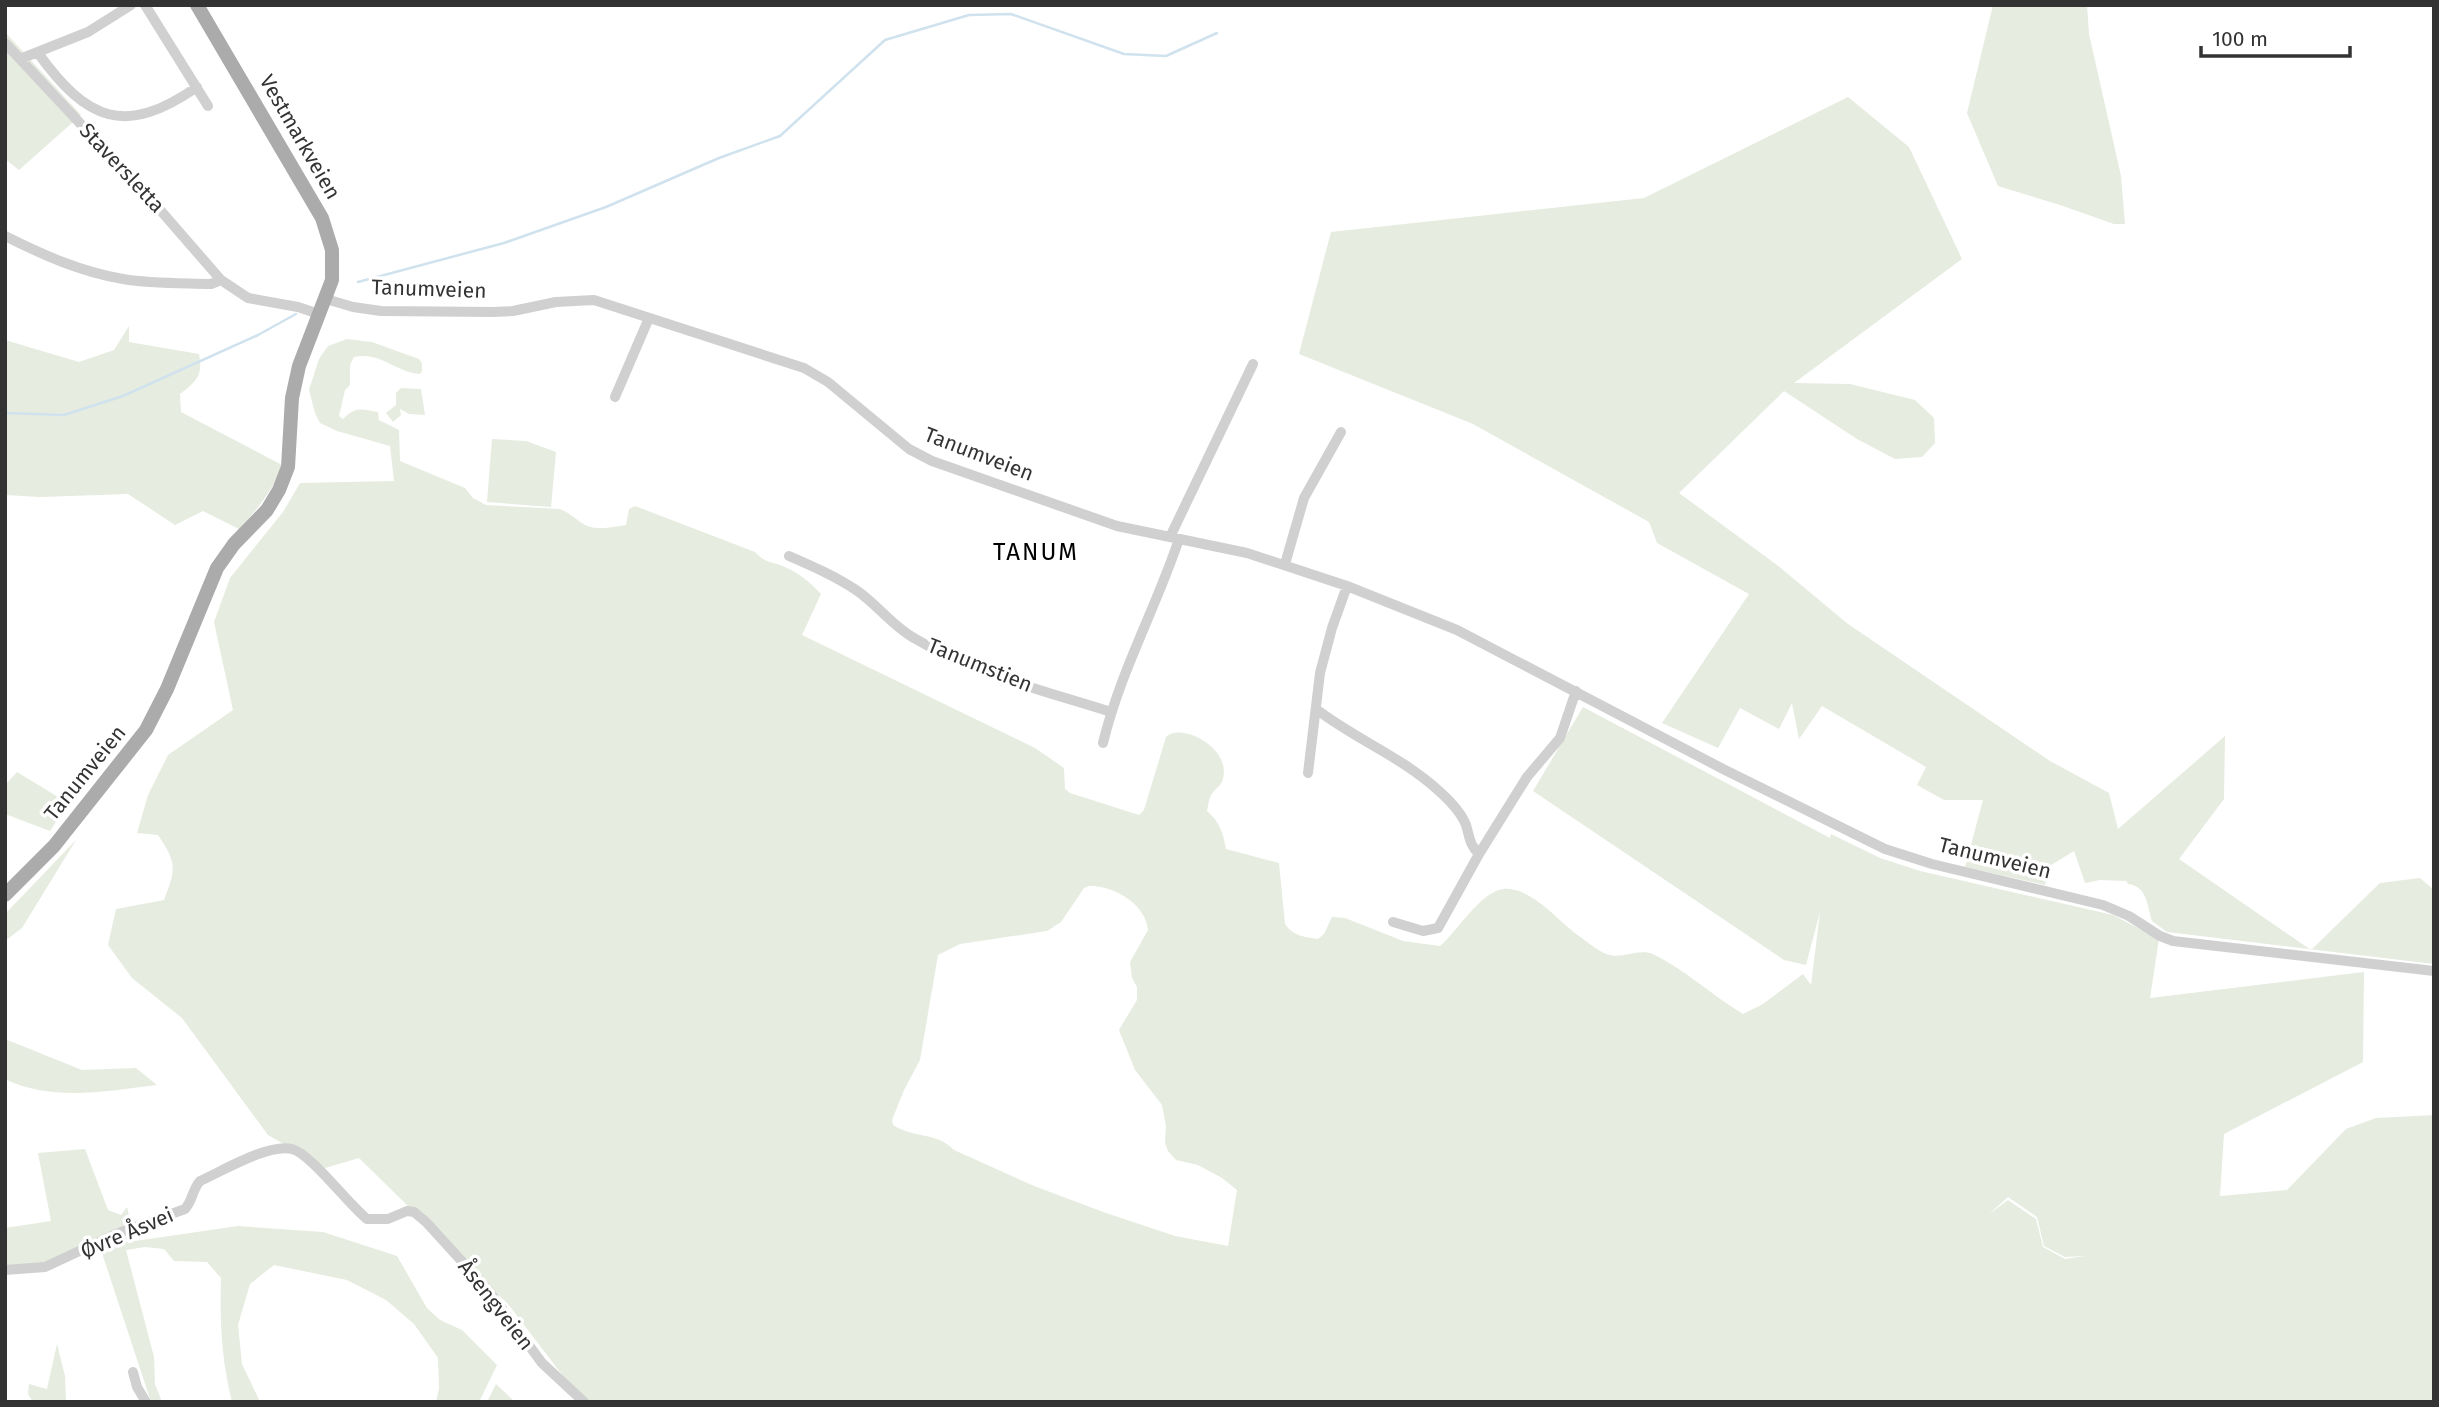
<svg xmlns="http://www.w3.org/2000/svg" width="2439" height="1407" viewBox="0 0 2439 1407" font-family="'Fira Sans',sans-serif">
	<rect width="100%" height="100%" fill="#fff"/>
	<path fill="#e6ecdf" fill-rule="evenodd" d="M 1993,5 L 2087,5 L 2089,34 L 2121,176 L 2125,224 L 2114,224 L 2060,205 L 1998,186 L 1967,113 Z
		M 5,32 L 81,115 L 19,170 L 5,159 Z
		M 1848,97 L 1909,147 L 1962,259 L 1794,383 L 1850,384 L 1915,400 L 1934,418 L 1935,443 L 1922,457 L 1895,459 L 1857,439 L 1784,391 L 1679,493 L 1777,565 L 1848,624 L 2050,761 L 2109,793 L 2118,829 L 2225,736 L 2224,799 L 2179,859 L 2311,950 L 2380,883 L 2420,878 L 2434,890 L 2434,964 L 2167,932 L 2152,921 C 2147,905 2147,886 2128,884 L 2126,881 L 2100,880 L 2085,883 L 2074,851 L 2051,865 L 2045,885 L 1965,867 L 1983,800 L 1944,800 L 1917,785 L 1926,767 L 1822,706 L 1799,739 L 1792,703 L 1779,729 L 1740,708 L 1718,748 L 1662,723 L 1749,594 L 1657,543 L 1649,522 L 1473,424 L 1299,354 L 1331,232 L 1644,198 Z
		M 129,326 L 129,342 L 199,354 C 203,376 197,381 180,394 L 181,412 L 282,465 C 273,491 257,509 239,529 L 203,511 L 175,525 L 128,494 L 40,497 L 5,495 L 5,340 L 79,362 L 114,350 Z
		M 347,339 L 372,342 L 419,359 L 422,363 L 422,371 L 420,374 C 395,372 380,351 354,357 L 350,365 L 350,385 L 345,390 L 339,416 L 343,419 C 356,406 361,409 378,412 L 379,420 L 399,430 L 400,461 L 465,488 L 473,498 L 486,505 L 560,509 C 572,514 576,520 585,525 C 598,531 613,527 626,525 L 629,509 L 635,506 L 755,552 C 766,564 771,561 785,567 C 799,573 811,583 821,594 L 802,635 L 1035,748 L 1064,768 L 1065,789 L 1070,793 L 1139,815 L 1144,810 L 1166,737 C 1173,731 1183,732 1192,735 C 1211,742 1230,760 1222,782 C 1219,787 1214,790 1211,795 C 1209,799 1208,806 1207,811 C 1220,822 1223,833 1226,849 L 1279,863 L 1285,924 C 1293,936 1304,937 1318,939 L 1324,934 L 1332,917 L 1345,918 L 1403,941 L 1440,946 C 1457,932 1480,892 1503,889 C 1531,886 1559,922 1579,936 C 1587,942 1597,950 1606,954 C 1621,960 1639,948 1653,954 C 1684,969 1713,996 1743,1014 L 1763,1004 L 1803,974 L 1811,985 L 1820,912 L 1806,965 L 1784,960 L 1533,791 L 1583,707 L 1830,838 L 1831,834 L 1880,858 L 1920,871 L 2113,915 L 2159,939 L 2150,998 L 2364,972 L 2363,1062 L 2224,1134 L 2220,1196 L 2287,1190 L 2346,1129 L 2376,1118 L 2434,1115 L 2434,1402 L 583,1402 L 508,1304 L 359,1158 L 325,1168 L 268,1135 L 182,1018 L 132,978 L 108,945 L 116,909 L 164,900 C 176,869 177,863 158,835 L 137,833 L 148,795 L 168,755 L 233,710 L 214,622 L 230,578 L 283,512 L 300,483 L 394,481 L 390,446 L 337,431 L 320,423 L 315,413 L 309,390 L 319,359 L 328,346 ZM 1089,886 C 1113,885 1146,904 1148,930 L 1130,962 L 1132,978 L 1137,987 L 1137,1000 L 1119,1030 L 1135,1070 L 1162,1105 L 1166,1126 L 1165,1143 L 1168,1151 L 1176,1160 L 1198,1165 L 1222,1178 L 1237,1190 L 1228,1246 L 1175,1236 L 1106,1213 L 1034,1186 L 954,1150 C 937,1132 912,1138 893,1125 L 892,1120 L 904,1090 L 920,1060 L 938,955 L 960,944 L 1047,931 L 1061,922 L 1084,888 ZM 2008,1197 L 2037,1217 L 2044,1246 L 2065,1257 L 2085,1256 L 2065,1259 L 2043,1247 L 2036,1219 L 2008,1200 L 1988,1215 Z
		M 401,388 L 421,389 L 425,415 L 409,414 L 400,409 L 401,415 L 393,422 L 386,413 L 396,405 L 396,393 Z
		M 492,439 L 526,441 L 556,452 L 551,507 L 487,502 Z
		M 17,772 L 68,803 L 50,831 L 5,814 L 5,785 Z
		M 76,840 L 22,928 L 5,941 L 5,914 Z
		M 5,1039 L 82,1070 L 136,1068 L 157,1085 C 107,1091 52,1102 5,1079 Z
		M 85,1149 L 108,1210 L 121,1215 L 127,1207 L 135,1241 L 238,1226 L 323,1232 L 397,1256 L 427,1308 L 440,1320 L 462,1330 L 497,1365 L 479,1402 L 436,1402 L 439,1388 L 438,1358 L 414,1324 L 386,1300 L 347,1280 L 274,1265 L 250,1284 L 238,1325 L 242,1364 L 260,1402 L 232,1402 C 221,1357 220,1324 221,1278 L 207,1262 L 174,1261 L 164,1249 L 145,1247 L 126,1250 L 154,1357 L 155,1384 L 162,1402 L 151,1402 L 100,1247 L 46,1265 L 5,1270 L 5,1228 L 51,1221 L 38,1153 Z
		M 57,1344 L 65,1376 L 66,1402 L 33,1402 L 28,1394 L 29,1384 L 47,1389 Z
		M 496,1384 L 515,1402 L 487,1402 Z"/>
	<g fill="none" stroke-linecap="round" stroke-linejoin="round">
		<path stroke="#cfe2ee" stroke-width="2.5" d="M 358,282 L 504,243 L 606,207 L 719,158 L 780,136 L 885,40 L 969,15 L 1011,14 L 1124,54 L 1166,56 L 1217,33
			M 5,413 L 64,415 L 123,396 L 258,335 L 296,314"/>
		<path stroke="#d0d0d0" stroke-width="10" d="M 145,5 L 208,106
			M 5,43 L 148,196 L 221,280 L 248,298 L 298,307 L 319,314
			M 38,53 C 87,121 125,137 197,87
			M 20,59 L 88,32 L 131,5
			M 5,236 C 43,255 81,272 123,279 C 152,284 182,283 211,284 L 221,280
			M 326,299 L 353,307 L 381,311 L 493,312 L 513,311 L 556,302 L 594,300 L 804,368 L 828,382 L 909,449 L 932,461 L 1117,526 L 1247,553 L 1347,586 L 1457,630 L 1725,770 L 1885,849 L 1932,864 L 2103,905 L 2129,916 L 2160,936 L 2173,941 L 2434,971
			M 615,397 L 649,318
			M 1170,537 L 1253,364
			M 789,556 C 812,566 835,576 856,590 C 877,604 892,626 914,638 C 974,674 1045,691 1111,712
			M 1285,564 L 1304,498 L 1341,432
			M 1316,709 C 1355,739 1402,757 1439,791 C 1449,800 1461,812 1466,825 C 1470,838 1469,844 1479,854
			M 1103,743 C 1120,672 1156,608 1179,539
			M 1308,773 L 1320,673 L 1332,628 L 1347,586
			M 1393,922 L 1423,931 L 1438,928 L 1479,854 L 1527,777 L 1560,738 L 1576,691
			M 5,1270 L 45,1267 L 116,1234 L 185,1209 C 193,1200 192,1190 200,1181 C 221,1172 268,1143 292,1149 C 311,1154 348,1204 367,1219 L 388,1219 L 407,1211 L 414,1212 L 426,1222 L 489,1291 L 542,1363 L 584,1402
			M 133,1372 L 137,1387 L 146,1402"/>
		<path stroke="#ababab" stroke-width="14" d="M 5,895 L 54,846 L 146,730 L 167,689 L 217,568 L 234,544 L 267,510 L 279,490 L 288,467 L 292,398 L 299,366 L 332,280 L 332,250 L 322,218 L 197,5"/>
	</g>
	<g text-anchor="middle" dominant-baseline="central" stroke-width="7" stroke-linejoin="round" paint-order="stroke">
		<g font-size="21" fill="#333" stroke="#fff">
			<text transform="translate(300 137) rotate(60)">Vestmarkveien</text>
			<text transform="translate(122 168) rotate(47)">Staversletta</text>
			<text transform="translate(429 289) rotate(2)">Tanumveien</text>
			<text transform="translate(979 454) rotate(21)">Tanumveien</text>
			<text transform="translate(980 665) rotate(22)">Tanumstien</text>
			<text transform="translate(85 773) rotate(-51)">Tanumveien</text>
			<text transform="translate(1995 858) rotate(14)">Tanumveien</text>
			<text transform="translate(127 1233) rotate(-23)">Øvre Åsvei</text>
			<text transform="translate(496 1305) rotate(52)">Åsengveien</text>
		</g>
		<g font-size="24" letter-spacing="2" fill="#000" stroke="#fff">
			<text x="1036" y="552">TANUM</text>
		</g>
	</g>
	<rect width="2439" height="1407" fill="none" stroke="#333333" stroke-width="14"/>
	<path d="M2201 46v10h149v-10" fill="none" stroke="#333333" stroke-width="3.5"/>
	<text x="2212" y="46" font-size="21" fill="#333333" stroke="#ffffff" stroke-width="5" paint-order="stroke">100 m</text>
</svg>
